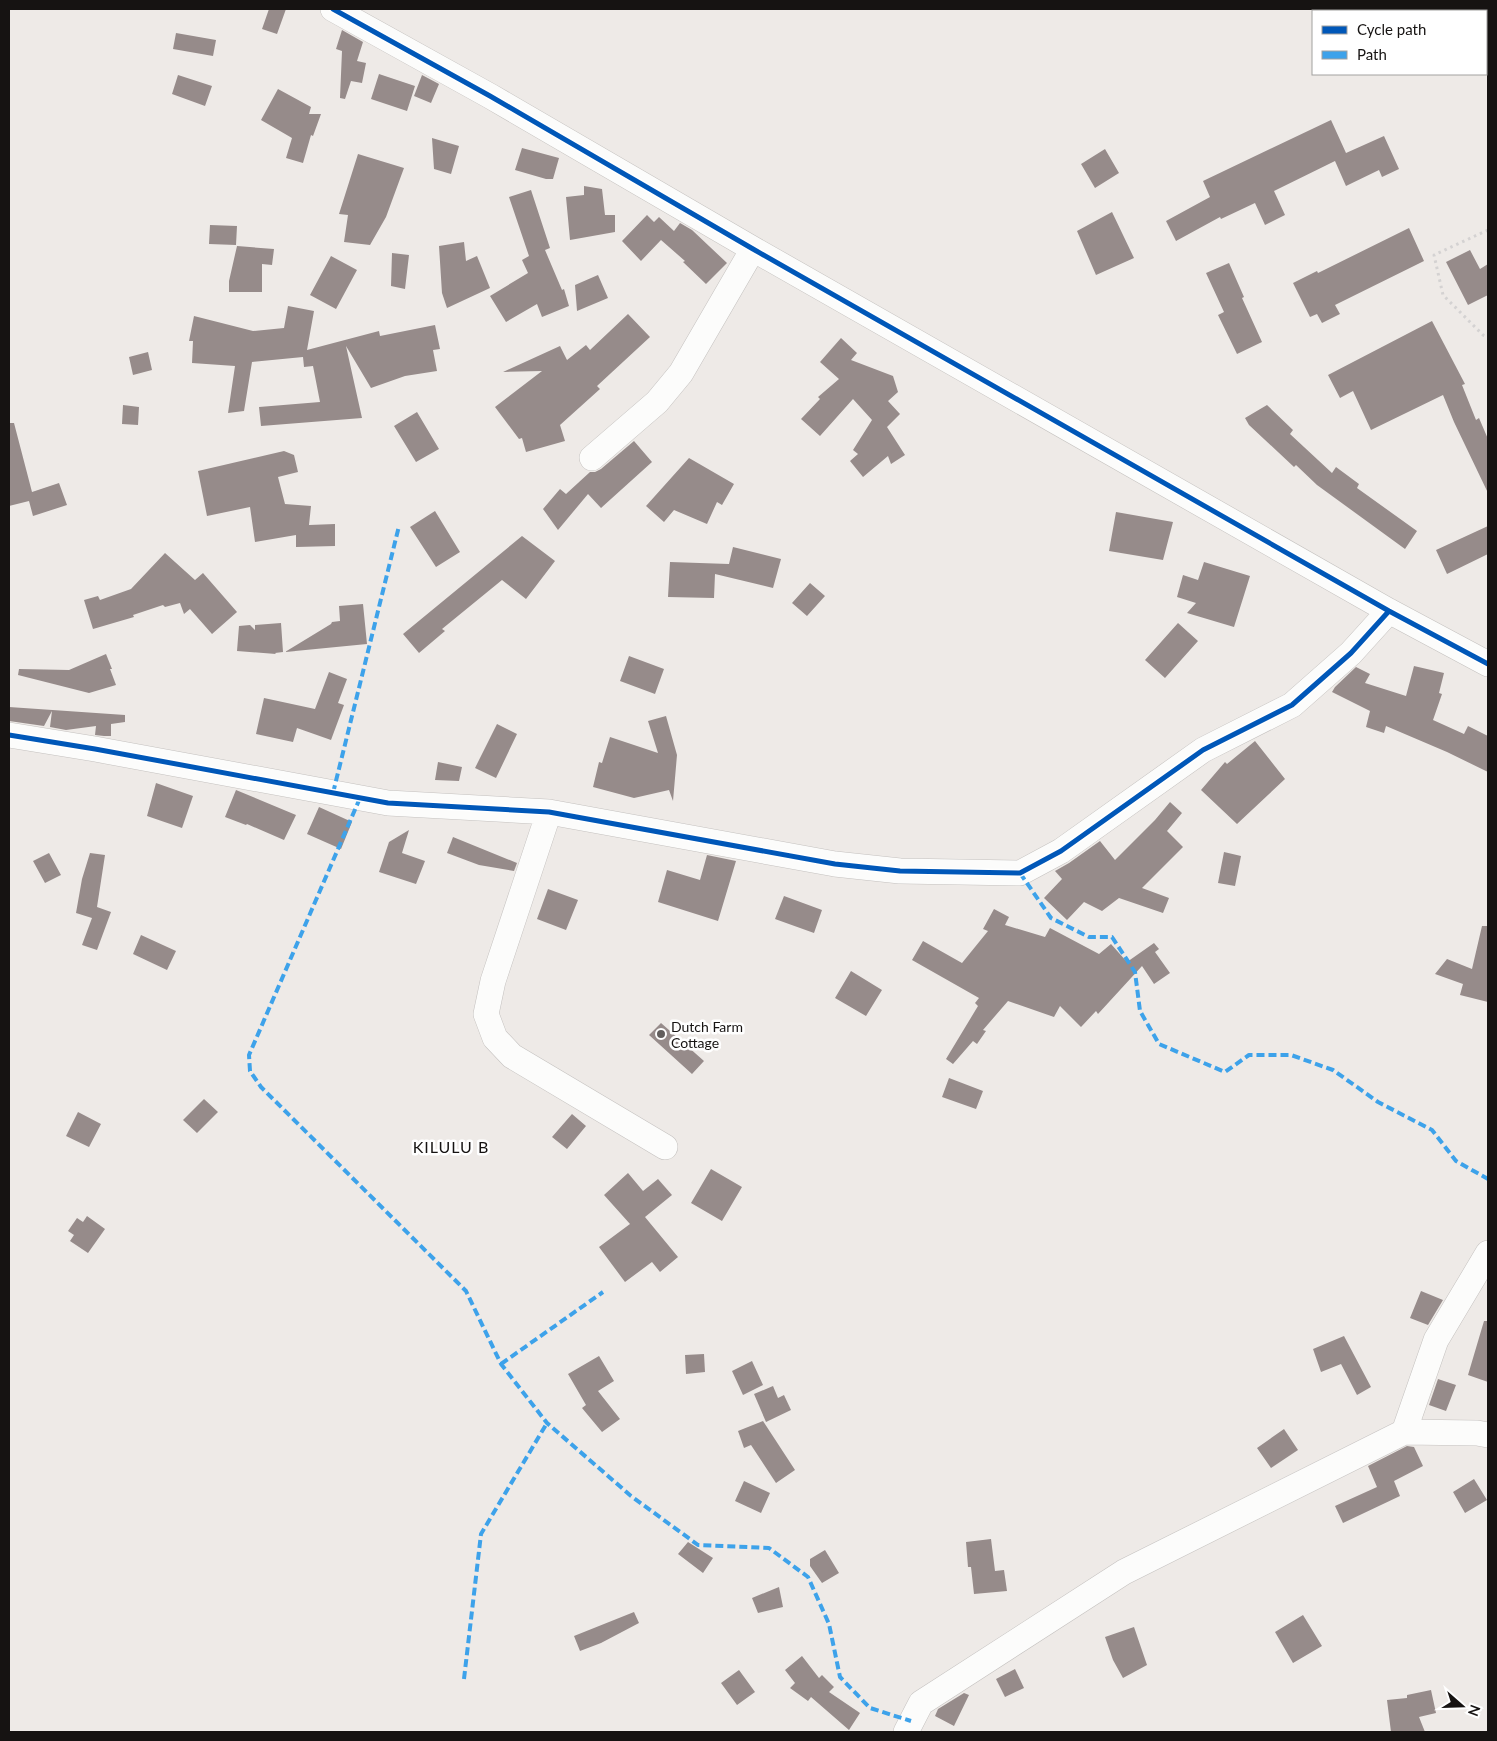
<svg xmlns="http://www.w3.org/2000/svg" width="1497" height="1741" viewBox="0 0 1497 1741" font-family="Lato,sans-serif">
	<rect width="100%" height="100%" fill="#eeeae7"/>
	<path fill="#968b8a" d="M 269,9 L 286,9 L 277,34 L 262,29 Z
		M 342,30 L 363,42 L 357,61 L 366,63 L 362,83 L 351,81 L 345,99 L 340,98 L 342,51 L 336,49 Z
		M 176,33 L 216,40 L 213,56 L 173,49 Z
		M 379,74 L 415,86 L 407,111 L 371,99 Z
		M 178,75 L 212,86 L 205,106 L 172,94 Z
		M 422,75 L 439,84 L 431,103 L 414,96 Z
		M 278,89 L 311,107 L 309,114 L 321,114 L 313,136 L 311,135 L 303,163 L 286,158 L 292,138 L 261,120 Z
		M 1331,120 L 1346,153 L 1384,136 L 1399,169 L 1382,177 L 1379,170 L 1346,186 L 1335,161 L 1274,191 L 1285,215 L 1265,225 L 1255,203 L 1221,219 L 1220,217 L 1176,241 L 1166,221 L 1210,197 L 1203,181 Z
		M 432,138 L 459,146 L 451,174 L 434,169 Z
		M 522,148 L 559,158 L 553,179 L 546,179 L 515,170 Z
		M 1105,149 L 1119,173 L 1095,188 L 1081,164 Z
		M 358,154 L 404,168 L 386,217 L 370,245 L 344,242 L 348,215 L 339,214 Z
		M 584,186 L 602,189 L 605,215 L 615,215 L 615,232 L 570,240 L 566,197 L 584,195 Z
		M 531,190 L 550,248 L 545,250 L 562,290 L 564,289 L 569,306 L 542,317 L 537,304 L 506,322 L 490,296 L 528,273 L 522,260 L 529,256 L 509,197 Z
		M 1112,212 L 1134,258 L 1096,275 L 1077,231 Z
		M 647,215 L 654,222 L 659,217 L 674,231 L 680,223 L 692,230 L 727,263 L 706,284 L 683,262 L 685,261 L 661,240 L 641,261 L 622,241 Z
		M 210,225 L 237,226 L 236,245 L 209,244 Z
		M 1409,228 L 1424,261 L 1335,305 L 1340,314 L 1322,323 L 1317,314 L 1310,317 L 1293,283 L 1317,271 L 1318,273 Z
		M 464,242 L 466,261 L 477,256 L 490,288 L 447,308 L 442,293 L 439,246 Z
		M 237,246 L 274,249 L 272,265 L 262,264 L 262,292 L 229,292 L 229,281 Z
		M 1470,250 L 1480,269 L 1488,264 L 1488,295 L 1468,305 L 1446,262 Z
		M 392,253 L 409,255 L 405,289 L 391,286 Z
		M 331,256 L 357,270 L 336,309 L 310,295 Z
		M 1229,263 L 1244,297 L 1242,298 L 1262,342 L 1237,354 L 1218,315 L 1224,312 L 1206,273 Z
		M 598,275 L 608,298 L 577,311 L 575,285 Z
		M 288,306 L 314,311 L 307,350 L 379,331 L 380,336 L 435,325 L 440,349 L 433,350 L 437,371 L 405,376 L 371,388 L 346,346 L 362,418 L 261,426 L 259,407 L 320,402 L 313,366 L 304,367 L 303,357 L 252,362 L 244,411 L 228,413 L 235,366 L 192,363 L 193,341 L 189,341 L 194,316 L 253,331 L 284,328 Z
		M 628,314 L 650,337 L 597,386 L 600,389 L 560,425 L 565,441 L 526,452 L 522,438 L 519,439 L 495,407 L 542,371 L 503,372 L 560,346 L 567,360 L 586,345 L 590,350 Z
		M 1432,321 L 1465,384 L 1462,385 L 1476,420 L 1479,418 L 1488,439 L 1488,493 L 1454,422 L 1443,395 L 1371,430 L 1353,391 L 1340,398 L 1328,375 Z
		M 841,338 L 857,353 L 851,360 L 893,376 L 898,392 L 888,401 L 900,414 L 887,427 L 905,455 L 891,464 L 888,456 L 863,477 L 850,461 L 858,454 L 853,450 L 872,420 L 853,399 L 820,436 L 801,419 L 820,399 L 818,397 L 839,379 L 820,362 Z
		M 148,352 L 152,370 L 133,375 L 129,357 Z
		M 123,405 L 139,407 L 138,425 L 122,424 Z
		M 1267,405 L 1293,430 L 1290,434 L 1332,473 L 1336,467 L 1359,484 L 1357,488 L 1417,531 L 1405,549 L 1317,485 L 1296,465 L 1294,467 L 1249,425 L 1245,418 Z
		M 417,412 L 439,449 L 416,462 L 394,426 Z
		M 9,423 L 14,423 L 32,492 L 59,483 L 67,505 L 33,516 L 29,501 L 9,506 Z
		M 634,441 L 652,462 L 601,508 L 588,494 L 558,530 L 543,509 L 560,489 L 566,494 L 590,472 L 595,472 L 601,469 Z
		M 284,451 L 294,455 L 298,472 L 278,477 L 285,504 L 311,506 L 309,525 L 335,524 L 335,546 L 296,547 L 296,535 L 255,542 L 250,507 L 207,516 L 198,471 Z
		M 689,458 L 734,484 L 722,505 L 717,502 L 707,524 L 674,510 L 664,522 L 646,506 Z
		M 435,511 L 460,552 L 436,567 L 410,527 Z
		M 1116,512 L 1173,522 L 1163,560 L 1109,551 Z
		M 1488,526 L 1488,554 L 1447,574 L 1436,550 Z
		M 522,536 L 555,561 L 526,599 L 502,580 L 442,629 L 445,631 L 419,653 L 403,634 Z
		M 733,547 L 781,559 L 773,588 L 715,574 L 714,598 L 668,597 L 670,562 L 729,564 Z
		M 165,553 L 195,580 L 203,573 L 237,612 L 212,634 L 190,609 L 184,614 L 180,603 L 165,607 L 163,605 L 133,615 L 134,617 L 93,629 L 84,600 L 98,596 L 100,600 L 131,589 Z
		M 1204,562 L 1250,576 L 1234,627 L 1187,613 L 1196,603 L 1177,597 L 1183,575 L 1198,580 Z
		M 810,583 L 825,596 L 807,616 L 792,603 Z
		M 363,604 L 367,644 L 285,652 L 331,624 L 332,622 L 340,621 L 339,606 Z
		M 281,623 L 283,652 L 275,653 L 276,654 L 237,651 L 239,626 L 250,625 L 255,630 L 255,625 Z
		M 1178,623 L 1198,641 L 1165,678 L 1145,660 Z
		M 106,654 L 112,669 L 110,669 L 116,685 L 89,693 L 18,675 L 19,669 L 69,670 Z
		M 629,656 L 664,669 L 655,694 L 620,681 Z
		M 1414,666 L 1444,673 L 1439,693 L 1442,694 L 1433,720 L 1464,734 L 1468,726 L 1488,736 L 1488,772 L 1447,752 L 1386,726 L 1384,733 L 1366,727 L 1370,711 L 1332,692 L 1335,687 L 1356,667 L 1370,674 L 1365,683 L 1406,696 Z
		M 329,672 L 347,679 L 338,703 L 344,705 L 331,740 L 297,728 L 293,742 L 256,734 L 264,698 L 315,709 Z
		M 9,707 L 125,715 L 125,722 L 111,724 L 111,736 L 104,736 L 95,735 L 96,726 L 66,730 L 50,727 L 52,711 L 44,726 L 9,721 Z
		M 666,716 L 677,755 L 673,801 L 669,790 L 634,798 L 593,787 L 599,762 L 602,763 L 610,737 L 658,753 L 648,721 Z
		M 497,724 L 517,734 L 496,778 L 475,768 Z
		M 1255,741 L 1285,779 L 1237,824 L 1201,790 L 1225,762 L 1227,764 Z
		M 438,762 L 462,767 L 459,781 L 435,780 Z
		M 156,783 L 193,796 L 182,828 L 147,816 Z
		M 236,790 L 296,815 L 284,840 L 247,824 L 246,825 L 225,817 Z
		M 1170,802 L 1182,813 L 1167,831 L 1183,847 L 1142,888 L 1169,898 L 1163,913 L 1119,898 L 1102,911 L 1084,902 L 1067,920 L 1044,898 L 1062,879 L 1055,871 L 1069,863 L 1100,841 L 1115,860 L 1155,820 Z
		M 319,807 L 352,822 L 341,849 L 307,834 Z
		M 409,830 L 402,853 L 425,861 L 416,884 L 379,872 L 389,842 Z
		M 453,837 L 517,863 L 514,871 L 479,865 L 447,853 Z
		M 1224,852 L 1241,856 L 1235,886 L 1218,883 Z
		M 49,853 L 61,875 L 45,883 L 33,861 Z
		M 90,853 L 105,855 L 97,907 L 111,912 L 97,950 L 82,945 L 92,918 L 76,913 L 82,879 Z
		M 707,855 L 736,861 L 718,921 L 658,902 L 667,870 L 700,880 Z
		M 548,889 L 578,900 L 566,930 L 537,919 Z
		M 784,896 L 822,910 L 814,933 L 775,919 Z
		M 994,909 L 1009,917 L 1005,925 L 1045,937 L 1050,928 L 1099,954 L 1111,944 L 1127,962 L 1154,943 L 1159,949 L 1155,952 L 1170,973 L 1154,984 L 1142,966 L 1098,1014 L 1096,1011 L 1081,1027 L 1060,1006 L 1054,1017 L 1008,1001 L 983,1030 L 986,1031 L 977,1044 L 973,1041 L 953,1064 L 946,1059 L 978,1006 L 975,1003 L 979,998 L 912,960 L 923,941 L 962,963 L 988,931 L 983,929 Z
		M 1482,926 L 1488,926 L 1488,1002 L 1460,995 L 1463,984 L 1435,974 L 1447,959 L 1472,969 Z
		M 141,935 L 176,951 L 167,970 L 133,954 Z
		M 851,971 L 882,990 L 866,1016 L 835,998 Z
		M 661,1023 L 704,1061 L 692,1074 L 649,1035 Z
		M 949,1078 L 983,1091 L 976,1109 L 942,1097 Z
		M 204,1099 L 218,1112 L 197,1133 L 183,1120 Z
		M 78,1112 L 101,1124 L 89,1147 L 66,1136 Z
		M 572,1114 L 586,1126 L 567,1149 L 552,1137 Z
		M 711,1169 L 742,1187 L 722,1221 L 691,1203 Z
		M 628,1173 L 643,1191 L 658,1179 L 672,1195 L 645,1217 L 678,1257 L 660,1272 L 652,1262 L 625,1282 L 599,1247 L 630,1224 L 604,1195 Z
		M 87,1216 L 105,1229 L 88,1253 L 70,1241 L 74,1235 L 68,1231 L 77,1218 L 83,1222 Z
		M 1421,1291 L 1443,1300 L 1428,1325 L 1410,1318 Z
		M 1484,1321 L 1488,1321 L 1488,1382 L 1468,1375 Z
		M 1344,1336 L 1371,1387 L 1357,1395 L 1341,1364 L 1321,1372 L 1313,1349 Z
		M 704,1354 L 705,1372 L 686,1374 L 685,1355 Z
		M 599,1356 L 614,1381 L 598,1391 L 620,1419 L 602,1432 L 582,1408 L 586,1405 L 568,1374 Z
		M 752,1361 L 763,1385 L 743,1395 L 732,1371 Z
		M 1438,1379 L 1456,1385 L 1446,1411 L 1429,1405 Z
		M 773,1386 L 778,1398 L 784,1395 L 791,1410 L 766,1422 L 754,1394 Z
		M 763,1421 L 795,1470 L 776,1483 L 751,1445 L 744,1448 L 738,1431 Z
		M 1284,1429 L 1298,1450 L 1271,1468 L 1257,1448 Z
		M 1407,1446 L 1414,1447 L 1423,1466 L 1394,1481 L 1400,1496 L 1343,1523 L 1335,1506 L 1377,1487 L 1368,1466 Z
		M 1474,1479 L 1487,1500 L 1465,1513 L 1453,1492 Z
		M 744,1481 L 770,1493 L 761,1513 L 735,1501 Z
		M 991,1539 L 995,1571 L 1004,1570 L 1007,1591 L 974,1594 L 971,1567 L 968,1567 L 966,1542 Z
		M 688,1542 L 713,1558 L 703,1573 L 678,1554 Z
		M 825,1550 L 839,1573 L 822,1583 L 810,1566 L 810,1559 Z
		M 779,1587 L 783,1607 L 758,1613 L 752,1598 Z
		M 634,1612 L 639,1623 L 601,1643 L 580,1651 L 574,1636 Z
		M 1303,1615 L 1322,1646 L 1293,1663 L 1275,1632 Z
		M 1134,1627 L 1147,1665 L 1123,1678 L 1113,1660 L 1105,1637 Z
		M 802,1656 L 819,1678 L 822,1675 L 834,1687 L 829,1692 L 860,1713 L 849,1730 L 811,1697 L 808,1701 L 790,1688 L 795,1683 L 785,1670 Z
		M 1015,1669 L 1024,1688 L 1005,1697 L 996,1679 Z
		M 739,1670 L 755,1692 L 737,1705 L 721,1683 Z
		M 1431,1690 L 1436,1713 L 1419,1717 L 1425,1732 L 1391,1732 L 1387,1700 L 1407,1698 L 1407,1695 Z
		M 964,1693 L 969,1695 L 954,1726 L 935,1716 L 938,1709 Z"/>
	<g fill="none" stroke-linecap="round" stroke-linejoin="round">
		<g stroke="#c4c1bf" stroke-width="26">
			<path id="minor" d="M 333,9 L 490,96 L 753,249 L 1389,611 L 1488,664
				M 592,458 L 657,402 L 681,373 L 753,249
				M 9,735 L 95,749 L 388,803 L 549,812 L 835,864 L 900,871 L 1020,873 L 1061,851 L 1203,750 L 1292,705 L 1351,653 L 1389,611
				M 549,812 L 493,981 L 486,1014 L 495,1038 L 512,1056 L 665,1147
				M 1404,1432 L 1436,1340 L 1488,1253
				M 906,1732 L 921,1703 L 1124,1572 L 1404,1432 L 1477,1433 L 1488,1435"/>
		</g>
		<path stroke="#d4d2d2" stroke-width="3" stroke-dasharray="2.5 4" stroke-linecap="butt" d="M 1488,230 L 1434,255 L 1443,295 L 1483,335 L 1488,337"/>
		<use href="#minor" stroke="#fcfcfb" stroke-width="25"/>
		<path stroke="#3da2ea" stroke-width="4" stroke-dasharray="8 4" stroke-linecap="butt" d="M 333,793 L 399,526
			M 360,798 L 249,1055 L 250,1071 L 261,1087 L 466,1291 L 501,1364 L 547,1423 L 631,1496 L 698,1545 L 769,1548 L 808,1577 L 829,1624 L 840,1677 L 870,1708 L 911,1721
			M 1020,873 L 1051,918 L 1089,937 L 1112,937 L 1135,972 L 1140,1011 L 1159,1044 L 1225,1072 L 1249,1055 L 1291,1055 L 1333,1070 L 1378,1102 L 1432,1130 L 1456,1161 L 1488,1179
			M 501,1364 L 603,1292
			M 464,1679 L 481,1534 L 547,1423"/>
		<g stroke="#fff" stroke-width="8">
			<path id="cycleway" d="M 333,9 L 490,96 L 753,249 L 1389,611 L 1488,664
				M 9,735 L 95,749 L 388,803 L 549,812 L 835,864 L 900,871 L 1020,873 L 1061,851 L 1203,750 L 1292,705 L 1351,653 L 1389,611"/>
		</g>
		<use href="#cycleway" stroke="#0057b8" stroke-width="5"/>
	</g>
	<circle fill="#625e5d" stroke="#fff" stroke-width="2" cx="661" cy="1034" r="5"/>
	<g text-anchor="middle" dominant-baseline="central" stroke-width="5" stroke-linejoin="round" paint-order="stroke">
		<g font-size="14" fill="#161312" stroke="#fff" text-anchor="start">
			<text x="671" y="1026">Dutch Farm<tspan x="671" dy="16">Cottage</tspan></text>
		</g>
		<g font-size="16" letter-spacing="1" fill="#161312" stroke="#fff">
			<text x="451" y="1146">KILULU B</text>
		</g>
	</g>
	<rect width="1497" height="1741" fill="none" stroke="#161312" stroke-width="20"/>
	<rect x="1312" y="10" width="175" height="65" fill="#ffffff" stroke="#a2a1a0"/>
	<rect x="1322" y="26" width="25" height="8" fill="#0057b8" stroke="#a2a1a0"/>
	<text x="1357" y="35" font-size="15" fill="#161312">Cycle path</text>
	<rect x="1322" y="51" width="25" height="8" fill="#3da2ea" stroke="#a2a1a0"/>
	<text x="1357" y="60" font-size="15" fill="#161312">Path</text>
	<g transform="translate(1462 1706) rotate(110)" stroke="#ffffff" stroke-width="4" paint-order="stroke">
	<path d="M0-4L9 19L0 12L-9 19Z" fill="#161312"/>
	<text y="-8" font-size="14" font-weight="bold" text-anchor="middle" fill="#161312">N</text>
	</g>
</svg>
